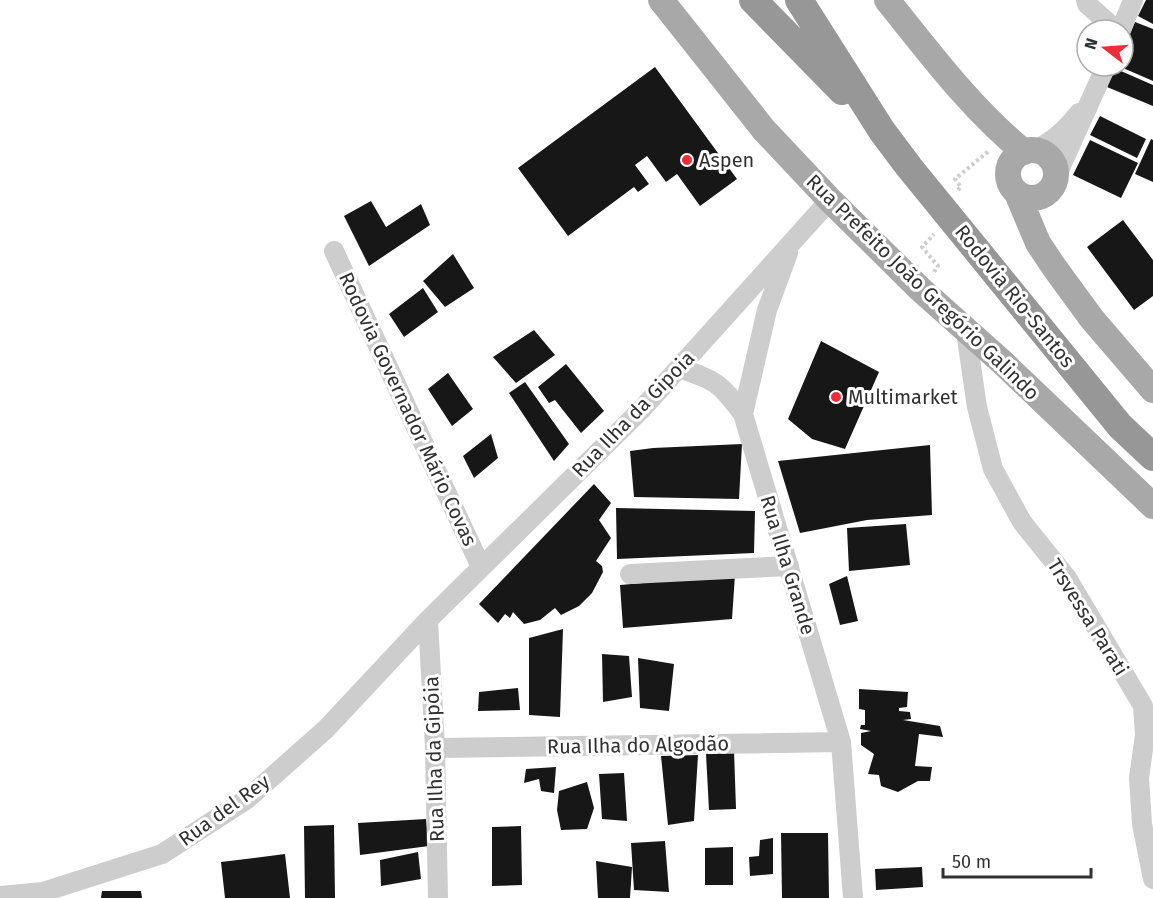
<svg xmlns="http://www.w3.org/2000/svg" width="1153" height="898" viewBox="0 0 1153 898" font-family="'Fira Sans',sans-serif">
	<rect width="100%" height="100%" fill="#fff"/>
	<path fill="#171717" d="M 1146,0 L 1153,0 L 1153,24 L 1138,16 Z
		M 1135,22 L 1153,29 L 1153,81 L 1123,68 L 1123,49 Z
		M 655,67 L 737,179 L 700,206 L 677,174 L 666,182 L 647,156 L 635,165 L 649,184 L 638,192 L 634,187 L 568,236 L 518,168 Z
		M 1114,68 L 1153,85 L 1153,106 L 1107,87 Z
		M 1100,116 L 1146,139 L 1137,158 L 1090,135 Z
		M 1151,139 L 1153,140 L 1153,182 L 1135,174 Z
		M 1090,140 L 1138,163 L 1121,198 L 1073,175 Z
		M 371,201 L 386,227 L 421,204 L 430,225 L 369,266 L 344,216 Z
		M 1123,220 L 1153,260 L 1153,296 L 1134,310 L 1087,247 Z
		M 453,254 L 474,288 L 445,307 L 423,281 Z
		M 423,288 L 438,312 L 404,337 L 389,314 Z
		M 534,330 L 555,355 L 516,383 L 493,357 Z
		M 821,341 L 879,372 L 845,449 L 812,439 L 788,419 Z
		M 566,364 L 604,411 L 581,433 L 555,400 L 549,403 L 538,387 Z
		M 448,373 L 473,409 L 452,426 L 428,389 Z
		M 525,382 L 569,444 L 554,461 L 509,393 Z
		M 491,434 L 498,458 L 474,478 L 463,456 Z
		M 742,444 L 739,499 L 634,497 L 630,451 L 653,448 Z
		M 930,445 L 932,515 L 867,520 L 800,533 L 778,461 Z
		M 594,484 L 611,503 L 599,520 L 611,538 L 596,561 L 602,566 L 603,572 L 592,593 L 579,606 L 561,615 L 555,608 L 540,620 L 524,624 L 513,612 L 510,618 L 505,614 L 498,623 L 479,604 Z
		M 616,508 L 755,511 L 754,553 L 617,559 Z
		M 906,524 L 910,565 L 849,571 L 847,528 Z
		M 735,575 L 732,619 L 623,628 L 620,585 Z
		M 847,576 L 858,621 L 840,625 L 829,584 Z
		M 563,629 L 560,717 L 529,715 L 529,638 Z
		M 602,654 L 629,656 L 632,697 L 603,702 Z
		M 638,658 L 674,664 L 669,711 L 640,708 Z
		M 518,688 L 520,710 L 478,711 L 479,692 Z
		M 859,689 L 908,692 L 907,707 L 899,708 L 899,711 L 910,712 L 911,719 L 903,720 L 940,726 L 943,737 L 919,734 L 915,766 L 932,767 L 930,781 L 918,781 L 898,792 L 881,786 L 879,775 L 868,774 L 874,754 L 861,745 L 861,733 L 871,731 L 860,729 L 861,725 L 865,725 L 865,710 L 859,709 Z
		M 734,750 L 736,809 L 709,810 L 706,754 Z
		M 698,755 L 694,821 L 668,825 L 661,756 Z
		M 556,767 L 554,793 L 541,791 L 539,779 L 524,783 L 526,769 Z
		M 624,773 L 627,821 L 602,819 L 599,774 Z
		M 587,782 L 594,808 L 587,829 L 561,830 L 557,810 L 559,791 Z
		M 426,819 L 429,846 L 360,855 L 358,823 Z
		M 334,825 L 335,898 L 305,898 L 304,826 Z
		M 521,826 L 522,885 L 492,886 L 492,827 Z
		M 781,833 L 828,833 L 829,898 L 782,898 Z
		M 773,838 L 773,874 L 750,876 L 749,857 L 759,856 L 760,840 Z
		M 665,841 L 669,892 L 634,890 L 631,843 Z
		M 733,847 L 733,885 L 705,885 L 705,848 Z
		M 418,852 L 421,879 L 381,886 L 380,860 Z
		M 285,854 L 290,898 L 225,898 L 221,862 Z
		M 596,861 L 632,867 L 630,898 L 598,898 Z
		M 922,867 L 923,887 L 876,890 L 875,869 Z
		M 102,891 L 141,891 L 142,898 L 101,898 Z"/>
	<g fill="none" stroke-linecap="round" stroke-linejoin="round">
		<path stroke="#cdcdcd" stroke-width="4" stroke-dasharray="3 3" stroke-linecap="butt" d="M 958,190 L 961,187 L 955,179 L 990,150
			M 934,272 L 938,266 L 922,247 L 934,234"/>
		<path stroke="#cdcdcd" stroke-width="20" d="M 1086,0 L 1087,4 L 1116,30
			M 1121,30 L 1133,0
			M 1034,150 C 1053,142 1066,129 1079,113
			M 1056,177 L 1106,66
			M 334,251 L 481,567
			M 788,253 L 767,310 L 743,414 L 841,742 L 853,898
			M 966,332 L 977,407 L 993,469 L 1022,522 L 1067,578 L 1143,706 L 1145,735 L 1139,778 L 1142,824 L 1153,879
			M 679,368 C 717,381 719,382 743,414
			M 630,574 L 789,566
			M 428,620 L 435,748 L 438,898
			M 435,748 L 841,742
			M 0,896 L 43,892 L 162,854 L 247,799 L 326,729 L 428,620 L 641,410 L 830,200"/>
		<path stroke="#a8a8a8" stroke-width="26" d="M 661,0 L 764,130 L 830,200 L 920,289 L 1002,362 L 1153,506
			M 887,0 C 930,53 971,109 1024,152
			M1008 174a24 24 0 1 1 48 0a24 24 0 1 1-48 0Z
			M 1017,193 L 1038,243 L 1054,267 L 1092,319 L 1153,390"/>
		<path stroke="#979797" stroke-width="28" d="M 753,0 L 842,91
			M 799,0 L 882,131 L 909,167 L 1120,426 L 1153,457"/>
	</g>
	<g fill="#eb2e37" stroke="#fff" stroke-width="2">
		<circle cx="687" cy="160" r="6"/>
		<circle cx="836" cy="397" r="6"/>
	</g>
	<g text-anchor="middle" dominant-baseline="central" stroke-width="6" stroke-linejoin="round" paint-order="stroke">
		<g font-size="20" fill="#303030" stroke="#fff" text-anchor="start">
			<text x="699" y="160">Aspen</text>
			<text x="848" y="397">Multimarket</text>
		</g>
		<g font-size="20" fill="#303030" stroke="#fff">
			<text transform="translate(923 287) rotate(44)">Rua Prefeito João Gregório Galindo</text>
			<text transform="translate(1015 296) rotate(51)">Rodovia Rio-Santos</text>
			<text transform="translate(408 409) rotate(65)">Rodovia Governador Mário Covas</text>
			<text transform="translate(633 414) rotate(-46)">Rua Ilha da Gipoia</text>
			<text transform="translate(788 565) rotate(73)">Rua Ilha Grande</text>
			<text transform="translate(1088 617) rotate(58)">Trsvessa Parati</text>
			<text transform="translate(638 745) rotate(-1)">Rua Ilha do Algodão</text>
			<text transform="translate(434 759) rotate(-92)">Rua Ilha da Gipóia</text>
			<text transform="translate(224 810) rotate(-36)">Rua del Rey</text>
		</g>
	</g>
	<g transform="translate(1105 48) rotate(287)"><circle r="28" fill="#ffffff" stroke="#acacac" stroke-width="1.5"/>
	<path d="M0-4.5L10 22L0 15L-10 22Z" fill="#eb2e37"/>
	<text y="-9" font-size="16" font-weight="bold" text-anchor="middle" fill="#303030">N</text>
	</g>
	<path d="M943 868v9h148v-9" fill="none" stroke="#303030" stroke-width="3"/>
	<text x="952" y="868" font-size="18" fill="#303030" stroke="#ffffff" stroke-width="4.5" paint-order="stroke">50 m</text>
</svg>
